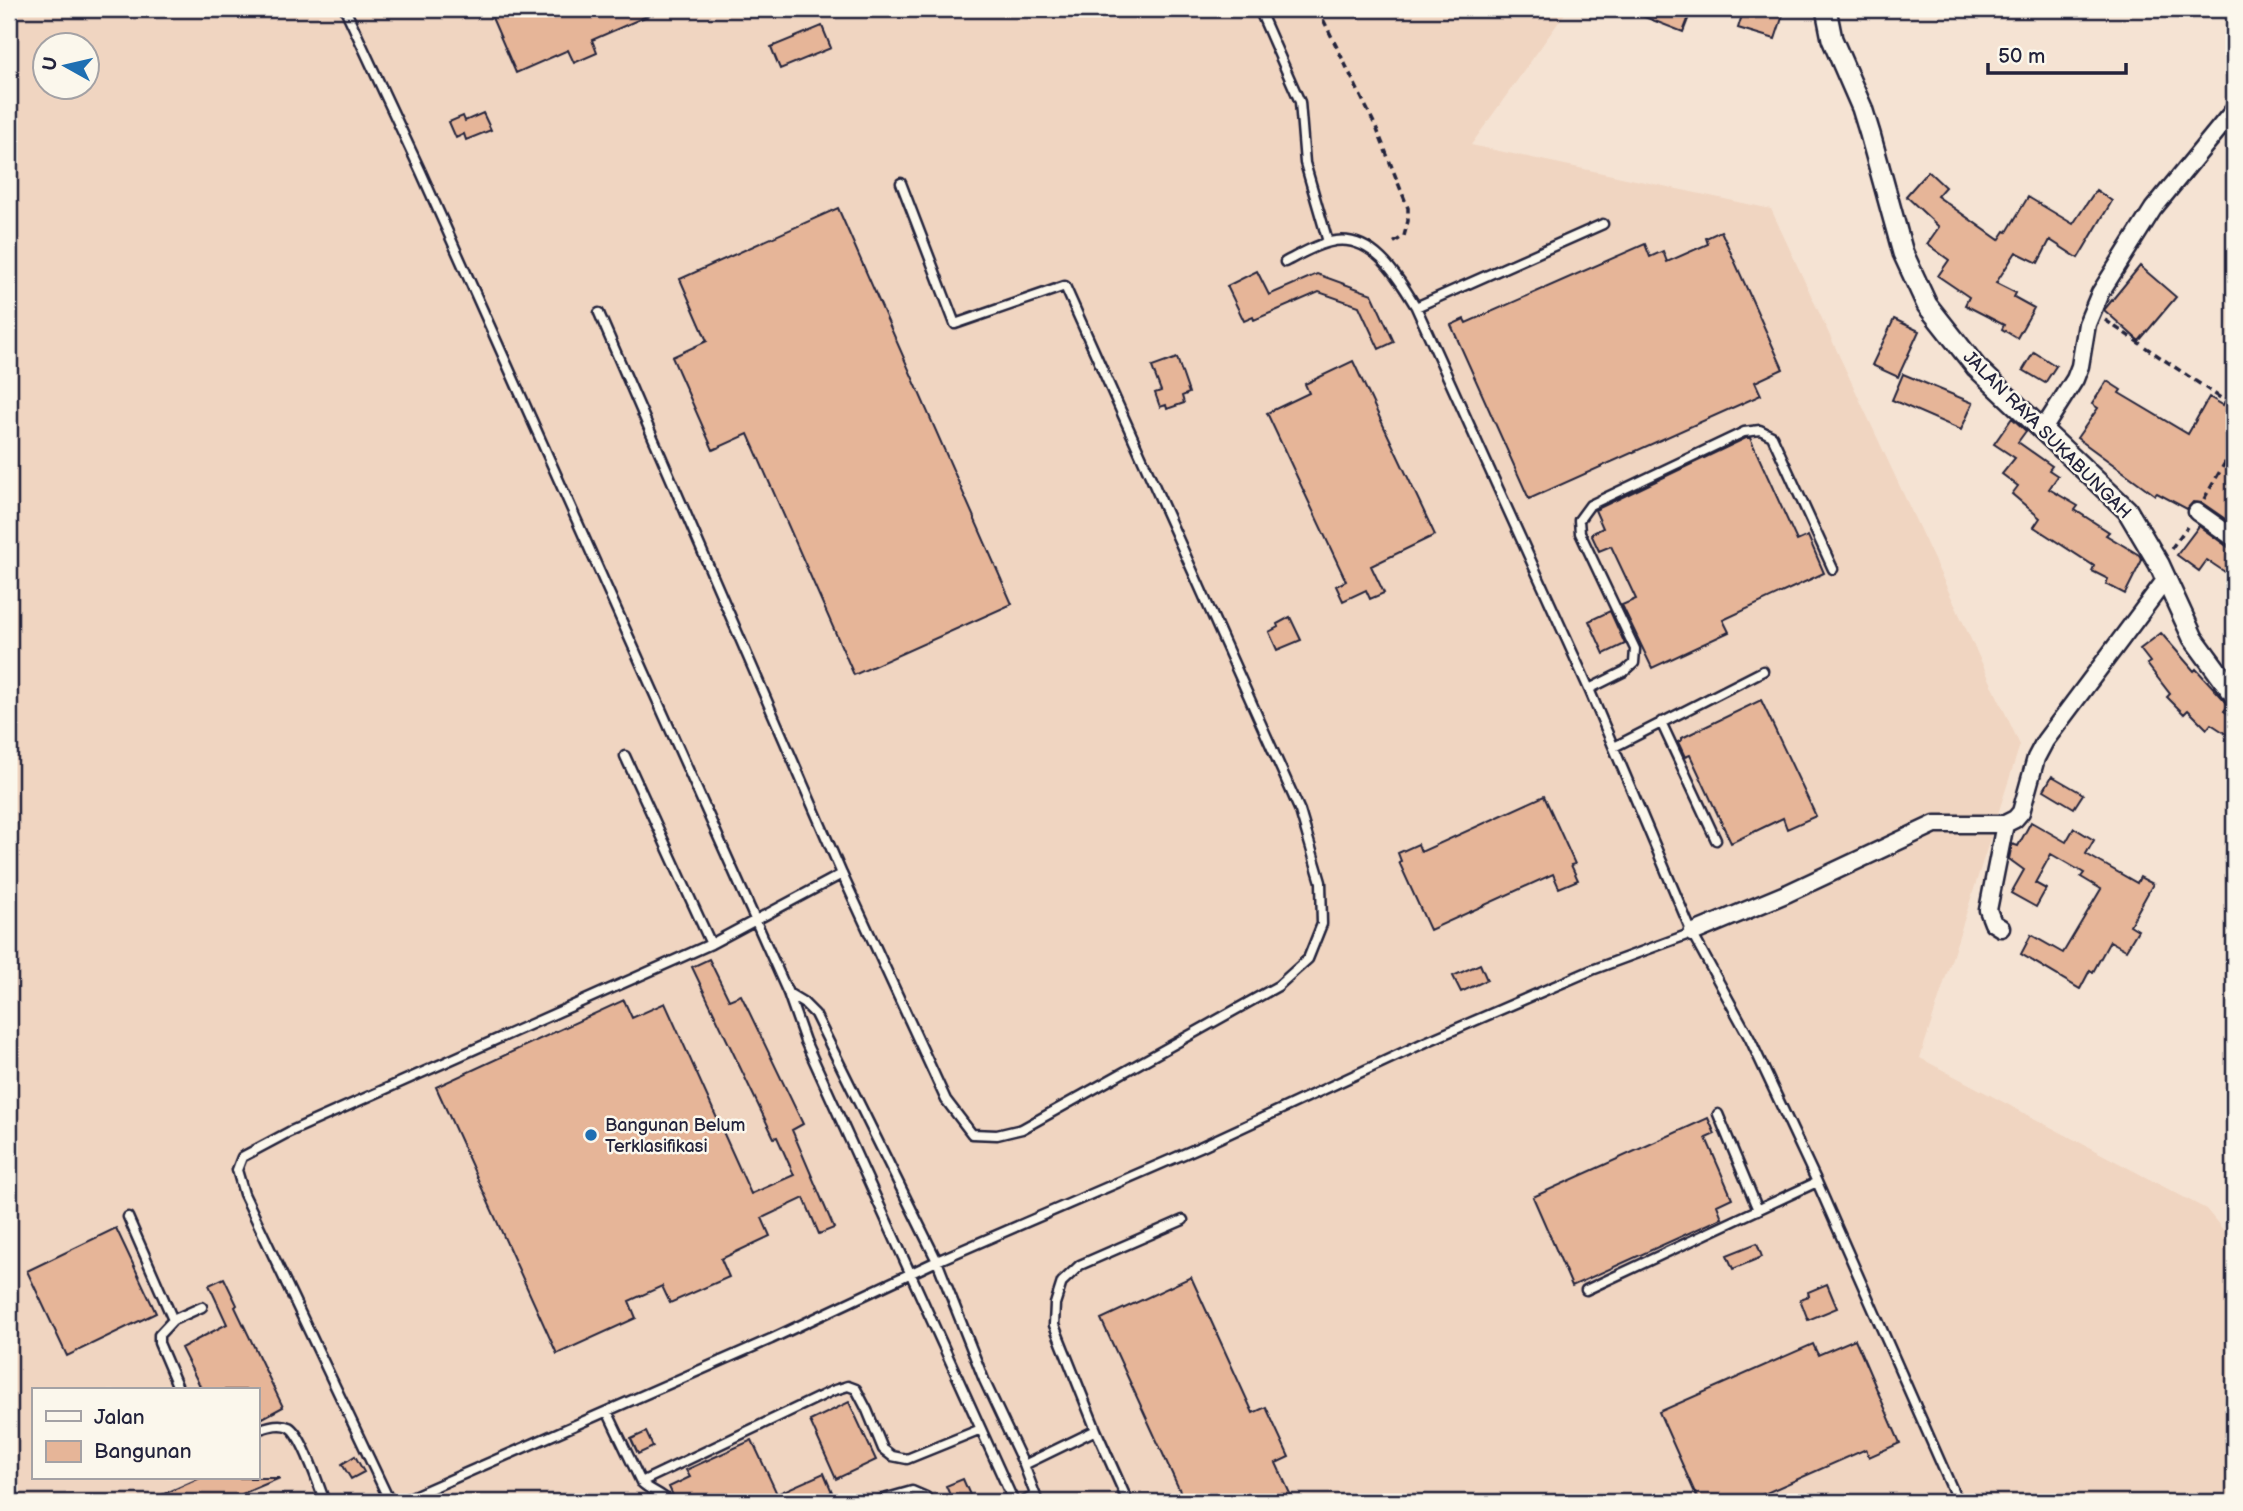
<svg xmlns="http://www.w3.org/2000/svg" width="2243" height="1511" viewBox="0 0 2243 1511" font-family="'Balsamiq Sans',sans-serif">
	<rect width="100%" height="100%" fill="#f5e3d3"/>
	<filter id="ink" filterUnits="userSpaceOnUse"><feTurbulence type="fractalNoise" baseFrequency=".0143" numOctaves="2"/><feDisplacementMap in="SourceGraphic" scale="14" xChannelSelector="R" yChannelSelector="G"/><feConvolveMatrix kernelMatrix="1 2 1 2 8 2 1 2 1" color-interpolation-filters="sRGB"/></filter>
	<g filter="url(#ink)">
		<path fill="#f0d5c1" fill-rule="evenodd" d="M 9,9 L 1568,9 L 1471,145 L 1771,209 L 2020,745 L 1920,1058 L 2206,1209 L 2234,1243 L 2234,1502 L 9,1502 ZM 46,46 L 88,46 L 88,88 L 46,88 ZM 33,1390 L 257,1390 L 257,1478 L 33,1478 Z"/>
		<path fill="#e6b598" stroke="#22223b" stroke-width="2" d="M 499,9 L 663,9 L 592,40 L 597,53 L 574,63 L 568,50 L 516,73 L 490,13 Z
			M 1624,9 L 1692,9 L 1683,32 Z
			M 1744,9 L 1785,9 L 1775,39 L 1738,28 Z
			M 822,26 L 831,48 L 780,69 L 771,47 Z
			M 483,113 L 491,130 L 466,140 L 464,134 L 456,138 L 449,122 L 463,116 L 465,121 Z
			M 1928,171 L 1945,187 L 1937,196 L 1999,240 L 2005,231 L 2007,232 L 2028,197 L 2073,224 L 2096,190 L 2112,201 L 2078,258 L 2050,240 L 2038,263 L 2016,252 L 1996,283 L 2016,293 L 2014,297 L 2034,308 L 2017,338 L 2002,329 L 2004,325 L 1965,305 L 1969,297 L 1938,276 L 1949,260 L 1927,244 L 1939,227 L 1906,196 Z
			M 838,208 L 1012,604 L 854,675 L 748,434 L 713,450 L 672,357 L 707,341 L 680,279 Z
			M 1721,231 L 1783,369 L 1755,382 L 1761,395 L 1529,499 L 1451,325 L 1464,319 L 1466,323 L 1645,244 L 1650,257 L 1663,251 L 1667,262 L 1708,244 L 1706,238 Z
			M 2140,266 L 2176,297 L 2139,341 L 2104,310 Z
			M 1257,271 L 1269,295 L 1317,274 L 1372,294 L 1394,342 L 1379,349 L 1359,306 L 1319,292 L 1254,320 L 1253,317 L 1244,321 L 1227,286 Z
			M 1894,319 L 1919,331 L 1898,377 L 1872,365 Z
			M 2034,352 L 2056,366 L 2045,383 L 2023,370 Z
			M 1177,358 L 1189,393 L 1182,396 L 1184,403 L 1167,409 L 1166,405 L 1160,407 L 1155,393 L 1161,391 L 1152,367 Z
			M 1353,361 L 1435,535 L 1371,566 L 1384,593 L 1370,599 L 1366,590 L 1343,601 L 1336,586 L 1346,581 L 1267,413 L 1309,393 L 1305,384 Z
			M 1903,374 L 1973,403 L 1961,430 L 1892,400 Z
			M 2107,381 L 2121,390 L 2119,393 L 2188,434 L 2209,397 L 2223,405 L 2234,383 L 2234,525 L 2202,503 L 2193,502 L 2187,509 L 2157,493 L 2155,495 L 2077,438 L 2098,408 L 2092,404 Z
			M 2012,418 L 2026,431 L 2018,442 L 2052,466 L 2049,470 L 2058,476 L 2049,489 L 2078,506 L 2075,510 L 2109,532 L 2106,535 L 2139,555 L 2142,560 L 2125,594 L 2106,584 L 2108,579 L 2092,571 L 2094,566 L 2034,527 L 2040,518 L 2012,494 L 2018,486 L 2002,474 L 2015,458 L 1994,444 Z
			M 1746,438 L 1750,438 L 1797,541 L 1808,536 L 1824,573 L 1723,620 L 1729,632 L 1652,668 L 1622,605 L 1636,599 L 1611,546 L 1599,551 L 1591,534 L 1603,528 L 1595,510 Z
			M 2199,526 L 2228,547 L 2234,548 L 2234,578 L 2207,560 L 2199,571 L 2177,555 Z
			M 1610,611 L 1625,644 L 1604,654 L 1589,621 Z
			M 1290,617 L 1301,640 L 1277,650 L 1269,632 L 1278,627 L 1277,624 Z
			M 2161,633 L 2194,671 L 2196,669 L 2229,705 L 2224,711 L 2234,718 L 2234,739 L 2211,724 L 2207,729 L 2188,710 L 2184,714 L 2167,697 L 2170,694 L 2147,664 L 2150,662 L 2140,649 Z
			M 1761,700 L 1816,816 L 1787,829 L 1783,818 L 1731,843 L 1690,755 L 1685,757 L 1678,742 L 1682,740 L 1682,738 Z
			M 2052,776 L 2083,794 L 2074,808 L 2044,790 Z
			M 1544,796 L 1575,864 L 1571,865 L 1578,880 L 1559,888 L 1553,874 L 1430,930 L 1399,862 L 1401,861 L 1398,853 L 1418,844 L 1421,852 Z
			M 2031,822 L 2066,842 L 2074,828 L 2094,840 L 2086,854 L 2137,883 L 2140,877 L 2153,884 L 2130,925 L 2138,930 L 2126,950 L 2110,941 L 2093,972 L 2090,970 L 2080,989 L 2021,954 L 2031,935 L 2063,953 L 2101,889 L 2081,877 L 2084,873 L 2051,854 L 2035,883 L 2046,889 L 2036,907 L 2011,893 L 2024,870 L 2009,859 L 2012,844 L 2018,846 Z
			M 709,959 L 729,1000 L 741,995 L 803,1124 L 792,1130 L 834,1228 L 819,1234 L 804,1198 L 762,1218 L 770,1236 L 721,1259 L 729,1277 L 670,1303 L 662,1286 L 629,1301 L 636,1318 L 557,1354 L 436,1087 L 624,1000 L 632,1018 L 665,1003 L 751,1194 L 794,1175 L 777,1137 L 774,1138 L 692,967 Z
			M 1480,964 L 1487,980 L 1461,992 L 1453,976 Z
			M 1708,1118 L 1715,1134 L 1706,1138 L 1732,1198 L 1717,1205 L 1722,1218 L 1572,1286 L 1533,1197 Z
			M 116,1228 L 156,1313 L 67,1356 L 27,1271 Z
			M 1757,1243 L 1762,1257 L 1733,1269 L 1727,1255 Z
			M 1191,1277 L 1253,1413 L 1266,1407 L 1289,1457 L 1276,1463 L 1292,1498 L 1282,1502 L 1185,1502 L 1101,1319 Z
			M 224,1278 L 237,1305 L 235,1307 L 283,1407 L 257,1421 L 257,1390 L 202,1390 L 181,1348 L 227,1324 L 209,1285 Z
			M 1827,1284 L 1837,1308 L 1808,1320 L 1800,1299 L 1809,1296 L 1808,1292 Z
			M 1855,1339 L 1900,1443 L 1869,1457 L 1866,1449 L 1746,1502 L 1699,1502 L 1659,1412 L 1813,1344 L 1818,1355 Z
			M 849,1402 L 876,1460 L 836,1479 L 810,1421 Z
			M 646,1432 L 653,1447 L 638,1454 L 631,1439 Z
			M 752,1440 L 777,1494 L 824,1473 L 832,1492 L 809,1502 L 676,1502 L 669,1487 L 690,1477 L 686,1470 Z
			M 355,1456 L 364,1472 L 351,1479 L 342,1464 Z
			M 200,1478 L 280,1478 L 223,1502 L 146,1502 Z
			M 963,1479 L 973,1502 L 953,1502 L 946,1486 Z"/>
		<g fill="none" stroke-linecap="round" stroke-linejoin="round">
			<g stroke="#22223b" stroke-width="13">
				<path id="service" d="M 345,9 L 421,172 L 788,993 L 805,1041 L 1014,1502
					M 1259,9 L 1300,102 L 1305,163 L 1328,242
					M 1285,262 C 1299,255 1315,245 1330,242 C 1372,232 1398,277 1416,307 L 1589,689 L 1692,933 L 1750,1039 L 1817,1182 L 1958,1502
					M 1416,307 L 1603,224
					M 599,313 L 842,874 L 946,1100 L 972,1134 L 997,1135 L 1022,1129 L 1278,986 L 1308,959 L 1322,924 L 1321,882 L 1300,811 L 1065,286 L 955,324 L 901,183
					M 1589,689 L 1625,671 L 1634,663 L 1635,649 L 1580,533 L 1579,520 L 1590,505 L 1744,432 L 1760,430 L 1772,436 L 1833,569
					M 1661,722 L 1716,840
					M 1614,747 L 1763,671
					M 625,756 L 711,944
					M 788,993 L 803,1002 L 815,1014 L 937,1261 L 984,1380 L 1024,1465 L 1038,1502
					M 1718,1114 L 1758,1210
					M 128,1217 L 173,1320
					M 1586,1290 L 1817,1182
					M 179,1390 L 159,1343 L 159,1335 L 173,1320 L 202,1307
					M 607,1411 L 641,1482 C 650,1491 660,1492 669,1502
					M 257,1430 C 267,1427 279,1422 289,1427 C 303,1435 319,1487 325,1502
					M 1096,1430 L 1054,1325 L 1055,1304 L 1062,1282 L 1080,1265 L 1183,1220
					M 1024,1465 L 1096,1430 L 1128,1502
					M 641,1482 L 832,1391 L 848,1386 L 856,1389 L 867,1410 L 883,1449 L 892,1456 L 907,1459 L 981,1429
					M 390,1502 L 244,1194 L 237,1170 L 242,1157 L 289,1132 L 711,944 L 842,874
					M 400,1502 L 771,1339 L 937,1261 L 1200,1147 L 1428,1041 L 1592,970 L 1692,933
					M 873,1502 L 912,1491 L 926,1497 L 929,1502
					M 1023,1502 L 1035,1495"/>
			</g>
			<g stroke="#22223b" stroke-width="21">
				<path id="minor" d="M 2042,431 L 2075,379 L 2080,366 L 2087,324 L 2100,293 L 2153,209 L 2234,110
					M 2197,512 L 2234,538
					M 2001,928 L 1993,923 L 1988,910 L 2005,824
					M 1692,933 L 1788,893 L 1935,824 L 2005,824 L 2015,819 L 2021,812 L 2036,758 L 2045,741 L 2166,579"/>
			</g>
			<g stroke="#22223b" stroke-width="24">
				<path id="tertiary" d="M 1826,9 L 1832,39 L 1862,108 L 1870,134 L 1903,253 L 1927,305 L 1976,367 L 2127,510 L 2159,564 L 2193,638 L 2234,694"/>
			</g>
			<path stroke="#22223b" stroke-width="3.5" stroke-dasharray="7 5" stroke-linecap="butt" d="M 1318,9 L 1376,127 L 1408,208 L 1408,221 L 1404,236 L 1393,243
				M 2105,320 L 2234,407
				M 2204,499 L 2234,447
				M 2171,549 L 2187,527"/>
			<use href="#service" stroke="#fbf7ec" stroke-width="8"/>
			<use href="#minor" stroke="#fbf7ec" stroke-width="16"/>
			<use href="#tertiary" stroke="#fbf7ec" stroke-width="19"/>
		</g>
	</g>
	<circle fill="#1f6fb2" stroke="#fbf7ec" stroke-width="2.5" cx="591" cy="1135" r="7"/>
	<g text-anchor="middle" dominant-baseline="central" stroke-width="5" stroke-linejoin="round" paint-order="stroke">
		<g font-size="18" fill="#22223b" stroke="#fbf7ec">
			<text transform="translate(2047 435) rotate(45)">JALAN RAYA SUKABUNGAH</text>
		</g>
		<g font-size="18" fill="#22223b" stroke="#fbf7ec" text-anchor="start">
			<text x="605" y="1125">Bangunan Belum<tspan x="605" dy="21">Terklasifikasi</tspan></text>
		</g>
	</g>
	<rect width="2243" height="1511" fill="none" stroke="#fbf7ec" stroke-width="35"/>
	<rect x="18" y="18" width="2208" height="1476" fill="none" stroke="#22223b" stroke-width="2.5" filter="url(#ink)"/>
	<rect x="32" y="1388" width="228" height="91" fill="#fbf7ec" stroke="#a4a2a5" stroke-width="2"/>
	<rect x="46" y="1411" width="35" height="10" fill="#fbf7ec" stroke="#a4a2a5" stroke-width="2"/>
	<text x="94" y="1424" font-size="21" fill="#22223b">Jalan</text>
	<rect x="46" y="1441" width="35" height="21" fill="#e6b598" stroke="#a4a2a5" stroke-width="2"/>
	<text x="94" y="1458" font-size="21" fill="#22223b">Bangunan</text>
	<g transform="translate(66 66) rotate(278)"><circle r="33" fill="#fbf7ec" stroke="#a4a2a5" stroke-width="2"/>
	<path d="M0-5L12 26L0 18L-12 26Z" fill="#1f6fb2"/>
	<text y="-10" font-size="19" font-weight="bold" text-anchor="middle" fill="#22223b">U</text>
	</g>
	<path d="M1988 63v10h138v-10" fill="none" stroke="#22223b" stroke-width="3.5"/>
	<text x="1998" y="63" font-size="21" fill="#22223b" stroke="#fbf7ec" stroke-width="5" paint-order="stroke">50 m</text>
</svg>
